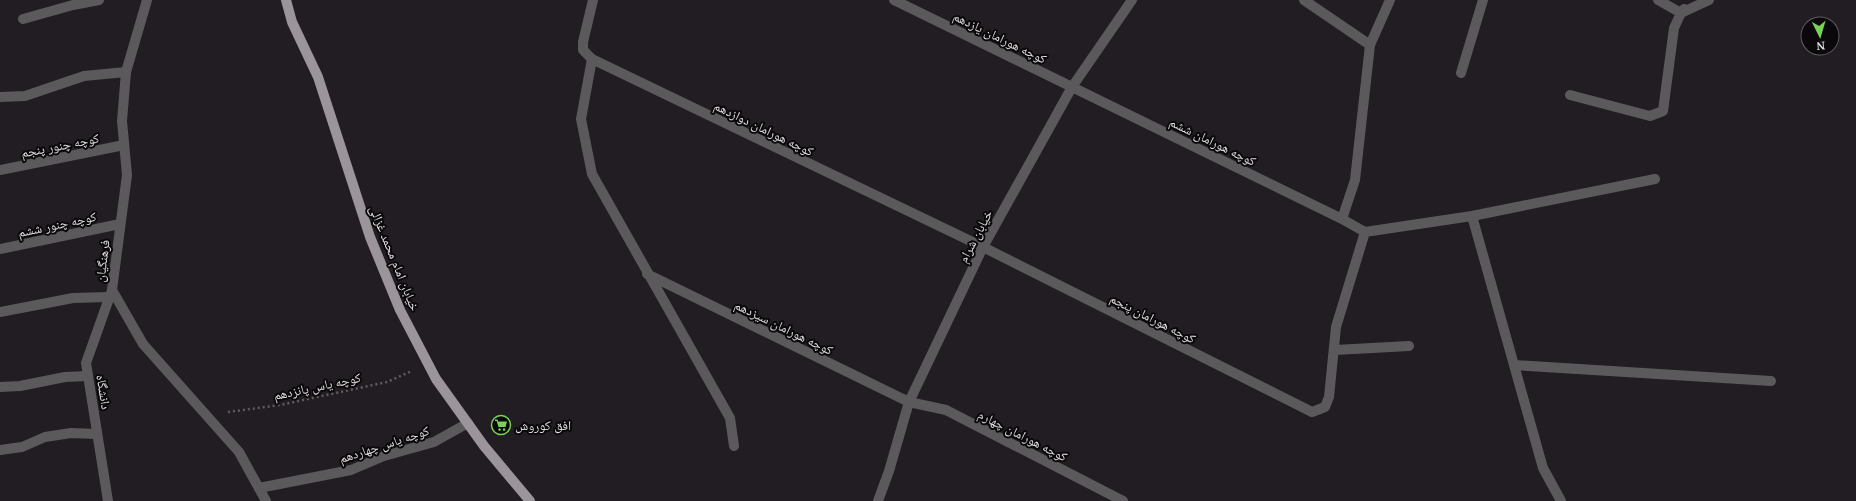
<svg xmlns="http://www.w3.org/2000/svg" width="1856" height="501" viewBox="0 0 1856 501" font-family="'Noto Serif','Noto Naskh Arabic',serif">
	<rect width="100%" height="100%" fill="#221c23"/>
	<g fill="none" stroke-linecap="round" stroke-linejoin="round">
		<path stroke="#625c62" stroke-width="2.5" stroke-dasharray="2 3" stroke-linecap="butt" d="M 228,412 L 280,405 L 387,382 L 412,371"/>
		<path stroke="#5c595d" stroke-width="10" d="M 23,19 L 73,5 L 99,0
			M 0,97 L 25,96 L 84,76 L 126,72
			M 0,170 L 124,145
			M 0,249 L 120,224
			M 0,312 L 73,298 L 109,297
			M 0,387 L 20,386 L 65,377 L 88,376
			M 0,450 L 22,447 L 45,437 L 71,433 L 97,434
			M 259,488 L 351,470 L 384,456 L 434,442 L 468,423"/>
		<path stroke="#5c595d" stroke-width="10" d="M 593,0 L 583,42 L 583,50 L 592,59 L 983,247 L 1312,412 L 1325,407 L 1329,397 L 1336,327 L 1365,232
			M 894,0 L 1342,219 L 1365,232 L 1472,216 L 1655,179
			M 1304,0 L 1370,45
			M 1658,0 L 1681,13 L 1684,9
			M 592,59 L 581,119 L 592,174 L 730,418 L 734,446
			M 1461,73 L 1483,0
			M 1570,95 L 1650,116 L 1663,111 L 1674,28 L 1681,13 L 1709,0
			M 1472,216 L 1543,468 L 1561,501
			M 1342,219 L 1355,180 L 1370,45 L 1390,0
			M 647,274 L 909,402 L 946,410 L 1123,501
			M 112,290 L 143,344 L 239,452 L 266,501
			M 1335,350 L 1409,346
			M 1514,365 L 1771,381
			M 108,501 L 86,363 L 112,290 L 127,175 L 122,121 L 126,72 L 147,0
			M 878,501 L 889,471 L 909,402 L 983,247 L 1072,87 L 1132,0"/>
		<path stroke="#9b949b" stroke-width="10" d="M 286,0 L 292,22 L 318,77 L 370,237 L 400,310 L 436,379 L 484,446 L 530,501"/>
	</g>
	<defs>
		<g id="supermarket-ring" transform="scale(1)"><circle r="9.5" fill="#0a080a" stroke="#78d158" stroke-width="1.5"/><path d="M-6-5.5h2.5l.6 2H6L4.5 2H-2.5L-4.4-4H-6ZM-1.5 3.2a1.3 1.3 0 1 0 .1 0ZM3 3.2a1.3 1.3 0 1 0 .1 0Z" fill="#78d158"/></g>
	</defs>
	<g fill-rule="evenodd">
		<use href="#supermarket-ring" x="501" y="425"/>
	</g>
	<g text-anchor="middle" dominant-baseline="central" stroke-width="4" stroke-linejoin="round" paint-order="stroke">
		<g font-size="13" fill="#e0dce0" stroke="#0a080a">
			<text transform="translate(1000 37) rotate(26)">کوچه هورامان يازدهم</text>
			<text transform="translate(764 128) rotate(26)">کوچه هورامان دوازدهم</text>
			<text transform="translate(1213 141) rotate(26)">کوچه هورامان ششم</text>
			<text transform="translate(60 145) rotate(-11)">کوچه چنور پنجم</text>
			<text transform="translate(57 224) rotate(-12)">کوچه چنور ششم</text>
			<text transform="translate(975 236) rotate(-62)">خیابان شرام</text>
			<text transform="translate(395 258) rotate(68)">خیابان امام محمد غزالی</text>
			<text transform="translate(102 261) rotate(-83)">فرهنگیان</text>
			<text transform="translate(1153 318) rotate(27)">کوچه هورامان پنجم</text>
			<text transform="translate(784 327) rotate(26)">کوچه هورامان سيزدهم</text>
			<text transform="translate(317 386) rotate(-12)">کوچه یاس پانزدهم</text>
			<text transform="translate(104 392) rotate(81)">دانشگاه</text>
			<text transform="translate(1023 435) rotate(27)">کوچه هورامان چهارم</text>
			<text transform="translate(384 444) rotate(-18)">کوچه یاس چهاردهم</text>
		</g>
		<g font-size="13" fill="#e0dce0" stroke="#0a080a" text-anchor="start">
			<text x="515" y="425">افق کوروش</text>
		</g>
	</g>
	<g transform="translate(1820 36) rotate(175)"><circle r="19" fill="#0a080a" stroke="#605d60"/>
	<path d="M0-3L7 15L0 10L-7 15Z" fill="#78d158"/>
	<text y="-6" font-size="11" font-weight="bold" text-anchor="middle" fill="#e0dce0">N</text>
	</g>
</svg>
